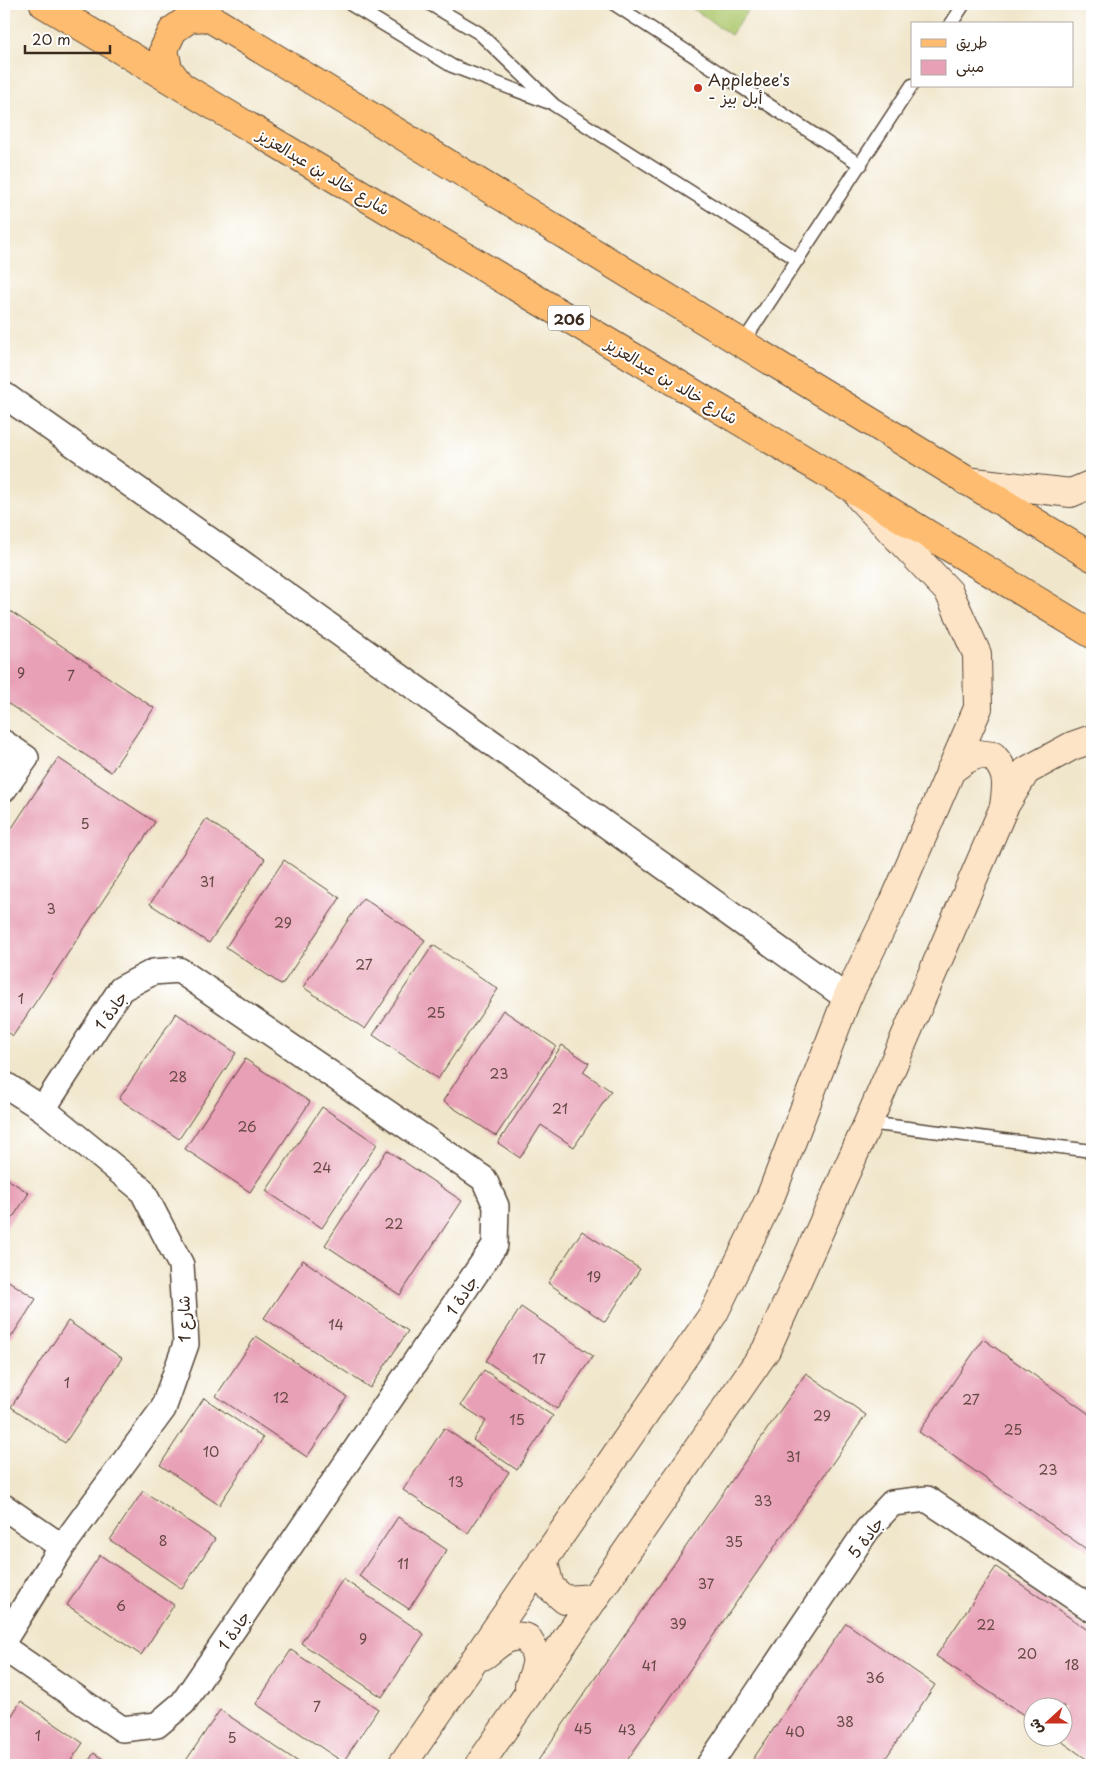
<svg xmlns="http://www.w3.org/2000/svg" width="1096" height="1769" viewBox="0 0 1096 1769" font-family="'Playpen Sans','Playpen Sans Arabic',sans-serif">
	<rect width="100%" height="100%" fill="#fff"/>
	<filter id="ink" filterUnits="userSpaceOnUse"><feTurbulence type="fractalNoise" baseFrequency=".02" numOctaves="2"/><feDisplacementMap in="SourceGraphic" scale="10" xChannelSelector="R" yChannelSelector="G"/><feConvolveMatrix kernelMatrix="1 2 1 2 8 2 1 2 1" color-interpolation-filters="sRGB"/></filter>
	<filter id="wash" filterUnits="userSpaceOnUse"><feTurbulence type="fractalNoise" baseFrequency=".0096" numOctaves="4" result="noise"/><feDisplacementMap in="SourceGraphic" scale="20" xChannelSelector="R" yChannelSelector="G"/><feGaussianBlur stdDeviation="1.12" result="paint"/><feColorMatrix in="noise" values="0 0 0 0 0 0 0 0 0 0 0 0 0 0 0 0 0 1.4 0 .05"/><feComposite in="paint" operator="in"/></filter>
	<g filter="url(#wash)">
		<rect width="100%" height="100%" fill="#f0e6cb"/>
		<path fill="#aec970" stroke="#747a47" d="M 686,4 L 752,4 L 731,35 Z"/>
		<g id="blocks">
			<path fill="#e8a0b6" d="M 4,607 L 154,708 L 111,772 L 4,701 Z
				M 58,758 L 155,822 L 13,1036 L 4,1029 L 4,840 Z
				M 206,819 L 265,859 L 209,943 L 150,904 Z
				M 284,860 L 340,898 L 282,985 L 226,947 Z
				M 363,898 L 425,940 L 365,1029 L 303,987 Z
				M 433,945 L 498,989 L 438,1079 L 373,1035 Z
				M 503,1010 L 556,1046 L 496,1136 L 443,1101 Z
				M 176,1013 L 236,1053 L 179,1139 L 119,1099 Z
				M 562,1045 L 589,1063 L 583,1072 L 611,1091 L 574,1147 L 541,1125 L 520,1158 L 498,1143 Z
				M 245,1059 L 310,1102 L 250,1192 L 185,1149 Z
				M 322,1107 L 377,1144 L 322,1228 L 266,1191 Z
				M 387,1150 L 462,1201 L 400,1295 L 325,1245 Z
				M 4,1177 L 29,1193 L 4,1231 Z
				M 582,1231 L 640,1269 L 605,1322 L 548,1283 Z
				M 303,1260 L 408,1331 L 370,1388 L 264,1318 Z
				M 4,1278 L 36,1299 L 4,1348 Z
				M 521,1307 L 593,1356 L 557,1409 L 486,1361 Z
				M 68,1321 L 122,1358 L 65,1443 L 11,1407 Z
				M 256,1336 L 347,1397 L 307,1457 L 216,1396 Z
				M 983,1339 L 1092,1416 L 1092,1553 L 919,1432 Z
				M 484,1370 L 553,1416 L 517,1470 L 473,1440 L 486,1421 L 461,1405 Z
				M 806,1373 L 866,1415 L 838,1455 L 624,1765 L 535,1765 Z
				M 204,1398 L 263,1438 L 219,1505 L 160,1465 Z
				M 444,1428 L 509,1472 L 468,1533 L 403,1490 Z
				M 143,1491 L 215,1539 L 182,1589 L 110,1540 Z
				M 398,1517 L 447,1550 L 409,1609 L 359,1576 Z
				M 100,1555 L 174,1605 L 141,1655 L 67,1605 Z
				M 996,1567 L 1092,1633 L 1092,1763 L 1054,1736 L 1064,1736 L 1064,1706 L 1034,1706 L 1034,1722 L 936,1656 Z
				M 343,1579 L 424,1634 L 382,1697 L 301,1643 Z
				M 846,1623 L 935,1685 L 904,1731 L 881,1765 L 749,1765 Z
				M 291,1650 L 378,1709 L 343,1762 L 256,1704 Z
				M 21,1701 L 83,1743 L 68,1765 L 4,1765 L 4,1728 Z
				M 220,1710 L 303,1765 L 183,1765 Z
				M 94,1753 L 112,1765 L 86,1765 Z"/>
		</g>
	</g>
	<g filter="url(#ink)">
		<use href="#blocks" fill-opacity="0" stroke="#564638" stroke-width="1"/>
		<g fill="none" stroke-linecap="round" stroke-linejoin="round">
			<g stroke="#564638" stroke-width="15">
				<path id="lane" d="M 350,4 L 452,66 L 547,102
					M 430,4 L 479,33 L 554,105 L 798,260
					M 614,4 L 861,165
					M 951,24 L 964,4
					M 742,344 L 912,85
					M 868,1123 L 1092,1151"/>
			</g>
			<g stroke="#564638" stroke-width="28">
				<path id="street" d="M 4,395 L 232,556 L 847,998
					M 4,743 L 26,758 L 4,789
					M 4,1084 L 43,1109 L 142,1190 L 181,1265 L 186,1344 L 163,1409 L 62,1547 L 4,1640
					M 4,1507 L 62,1547
					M 4,1648 L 122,1729 L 157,1725 L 183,1703 L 495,1245 L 496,1206 L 484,1179 L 179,970 L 153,972 L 121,989 L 43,1109
					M 709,1765 L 867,1530 L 892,1503 L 927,1499 L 1092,1609"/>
			</g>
			<g stroke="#564638" stroke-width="30">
				<path id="secondary" d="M 966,481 L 1071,493 L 1092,484
					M 950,771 L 965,760 L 978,754 L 993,756 C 1009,774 1007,784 1004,806
					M 543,1559 L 550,1587 L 565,1600 L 595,1598
					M 483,1656 C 498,1645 508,1632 527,1638 C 541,1659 537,1664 529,1686
					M 402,1765 L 714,1313 L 770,1198 L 847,998 L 894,902 L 978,708 L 977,654 L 949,592 L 860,498
					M 479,1765 L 766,1350 L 868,1123 L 1004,807 L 1026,771 L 1072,746 L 1092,739"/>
			</g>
			<g stroke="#564638" stroke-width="30">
				<path id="primary" d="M 44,4 L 850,487 L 1092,634
					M 187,4 L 1092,557
					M 180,85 L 168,69 L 164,49 L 173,30 L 190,18 L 210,17"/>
			</g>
			<use href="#lane" stroke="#fff" stroke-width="12"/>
			<use href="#street" stroke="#fff" stroke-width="25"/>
			<use href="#secondary" stroke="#fee4c6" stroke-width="28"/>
			<use href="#primary" stroke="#fdbc70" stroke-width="28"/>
		</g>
	</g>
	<circle fill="#c8321e" stroke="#fff" stroke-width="2" cx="698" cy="88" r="5"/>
	<g text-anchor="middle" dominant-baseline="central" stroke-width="4" stroke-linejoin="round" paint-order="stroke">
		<g font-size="14" fill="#664844">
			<text x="21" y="672">9</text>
			<text x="71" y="675">7</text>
			<text x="85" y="823">5</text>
			<text x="207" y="881">31</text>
			<text x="51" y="908">3</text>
			<text x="283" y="922">29</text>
			<text x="364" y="964">27</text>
			<text x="21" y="998">1</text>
			<text x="436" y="1012">25</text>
			<text x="499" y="1073">23</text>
			<text x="178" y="1076">28</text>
			<text x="560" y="1108">21</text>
			<text x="247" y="1126">26</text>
			<text x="322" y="1167">24</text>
			<text x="394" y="1223">22</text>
			<text x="594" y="1276">19</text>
			<text x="336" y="1324">14</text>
			<text x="539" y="1358">17</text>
			<text x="67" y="1382">1</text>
			<text x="281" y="1397">12</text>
			<text x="971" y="1399">27</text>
			<text x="822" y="1415">29</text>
			<text x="517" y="1419">15</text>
			<text x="1013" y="1429">25</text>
			<text x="211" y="1451">10</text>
			<text x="793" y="1456">31</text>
			<text x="1048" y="1469">23</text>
			<text x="456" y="1481">13</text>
			<text x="763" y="1500">33</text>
			<text x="163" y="1540">8</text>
			<text x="734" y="1541">35</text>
			<text x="403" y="1563">11</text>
			<text x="706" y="1583">37</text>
			<text x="121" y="1605">6</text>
			<text x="678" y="1623">39</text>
			<text x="986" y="1624">22</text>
			<text x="363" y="1638">9</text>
			<text x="1027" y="1653">20</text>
			<text x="1072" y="1664">18</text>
			<text x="649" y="1665">41</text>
			<text x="875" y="1677">36</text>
			<text x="317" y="1706">7</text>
			<text x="845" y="1721">38</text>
			<text x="583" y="1728">45</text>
			<text x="627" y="1729">43</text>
			<text x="795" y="1731">40</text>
			<text x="38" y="1735">1</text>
			<text x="232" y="1737">5</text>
		</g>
		<rect fill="#fff" stroke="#766a62" stroke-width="1" x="548" y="305.5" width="42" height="25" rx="4"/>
		<g font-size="15" font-weight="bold" fill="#3b2a1e">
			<text x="569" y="318">206</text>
		</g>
		<g font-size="16" fill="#3b2a1e" stroke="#fff" text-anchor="start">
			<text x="708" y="79">Applebee's<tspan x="708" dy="18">- أبل بيز</tspan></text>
		</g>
		<g font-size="16" fill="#3b2a1e" stroke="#fff">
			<text transform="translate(324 171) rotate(31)">شارع خالد بن عبدالعزيز</text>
			<text transform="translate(672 380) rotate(31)">شارع خالد بن عبدالعزيز</text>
			<text transform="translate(110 1010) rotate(-54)">جادة 1</text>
			<text transform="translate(461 1295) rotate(-56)">جادة 1</text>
			<text transform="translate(183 1319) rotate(-91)">شارع 1</text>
			<text transform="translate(865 1537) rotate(-52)">جادة 5</text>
			<text transform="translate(233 1630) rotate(-56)">جادة 1</text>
		</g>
	</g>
	<rect width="1096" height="1769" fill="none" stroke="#fff" stroke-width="20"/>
	<rect x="911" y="22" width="162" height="65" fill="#ffffff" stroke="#b1aaa5"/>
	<rect x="921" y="39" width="25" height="8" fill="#fdbc70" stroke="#b1aaa5"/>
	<text x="956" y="48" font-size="15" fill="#3b2a1e">طريق</text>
	<rect x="921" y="60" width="25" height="15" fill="#e8a0b6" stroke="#b1aaa5"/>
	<text x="956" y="72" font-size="15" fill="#3b2a1e">مبنى</text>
	<g transform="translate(1048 1722) rotate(249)"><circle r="24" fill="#ffffff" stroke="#b1aaa5"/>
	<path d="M0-4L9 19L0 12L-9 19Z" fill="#c8321e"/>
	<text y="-8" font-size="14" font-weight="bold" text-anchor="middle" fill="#3b2a1e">ش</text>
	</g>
	<path d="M25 45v8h85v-8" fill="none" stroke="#3b2a1e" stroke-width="2.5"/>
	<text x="32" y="45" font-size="15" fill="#3b2a1e" stroke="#ffffff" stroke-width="4" paint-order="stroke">20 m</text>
</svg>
